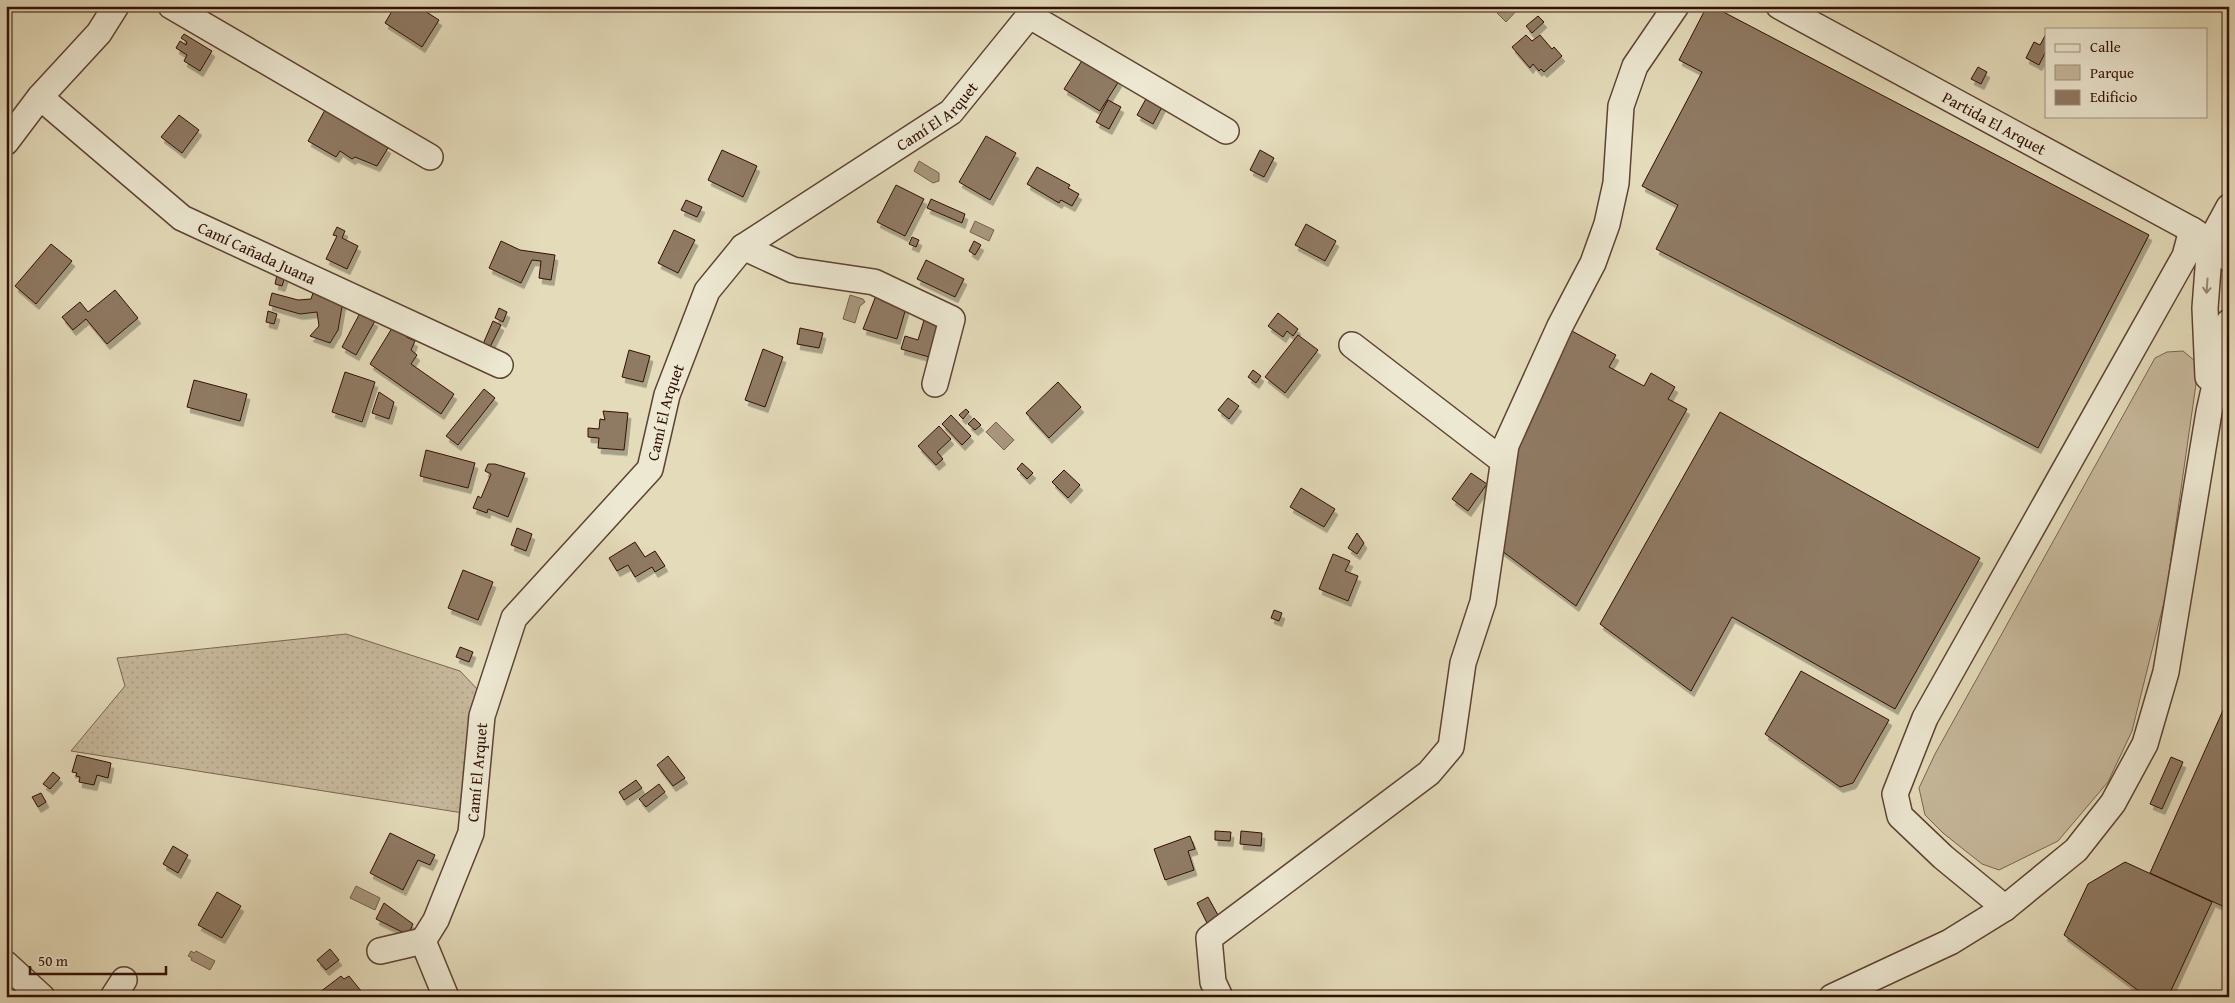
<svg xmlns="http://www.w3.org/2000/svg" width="2235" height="1003" viewBox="0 0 2235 1003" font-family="'Gentium Book Plus',serif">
	<defs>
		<pattern id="garden-dots" width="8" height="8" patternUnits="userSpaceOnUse" patternTransform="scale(1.25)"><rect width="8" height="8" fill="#c6b89b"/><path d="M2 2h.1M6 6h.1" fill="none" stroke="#ab9d84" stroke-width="1.8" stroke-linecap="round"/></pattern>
		<filter id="shadow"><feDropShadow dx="3" dy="5.5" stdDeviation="0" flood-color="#0004"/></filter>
	</defs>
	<rect width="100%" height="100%" fill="#e4dbba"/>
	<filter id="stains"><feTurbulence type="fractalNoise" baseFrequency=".004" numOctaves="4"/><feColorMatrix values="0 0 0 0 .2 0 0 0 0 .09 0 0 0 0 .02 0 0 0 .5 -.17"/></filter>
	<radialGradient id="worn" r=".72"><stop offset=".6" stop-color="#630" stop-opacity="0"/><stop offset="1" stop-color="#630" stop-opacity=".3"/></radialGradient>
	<path fill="#c6b89b" stroke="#7c6450" d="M 2183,351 L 2195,361 L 2196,384 L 2166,594 L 2132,731 L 2108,782 L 2058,841 L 1999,870 L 1982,864 L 1943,833 L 1925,815 L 1919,788 L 1935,754 L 2155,358 L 2167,352 Z"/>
	<path fill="url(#garden-dots)" stroke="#7c6450" d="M 346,634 L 460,671 L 480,692 L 463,813 L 71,751 L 125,686 L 117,658 Z"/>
	<path fill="#a7967c" stroke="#78604c" d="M 1504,6 L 1521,6 L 1506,22 L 1497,13 Z
		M 919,161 L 939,173 L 939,181 L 933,183 L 914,171 Z
		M 975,221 L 994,230 L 989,241 L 970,232 Z
		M 850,295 L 863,299 L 865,302 L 860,306 L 855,323 L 843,319 Z
		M 996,422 L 1014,440 L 1004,450 L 986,432 Z
		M 356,886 L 380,898 L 375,910 L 350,898 Z
		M 191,951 L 194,953 L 196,951 L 215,961 L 210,970 L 191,960 L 192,958 L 188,956 Z"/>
	<path fill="#8f7a63" stroke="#321004" filter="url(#shadow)" d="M 395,6 L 422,6 L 420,8 L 439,20 L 422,47 L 385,23 Z
		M 1707,6 L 1712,6 L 2149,235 L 2038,448 L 1656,249 L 1678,205 L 1642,186 L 1702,72 L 1679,60 Z
		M 1538,16 L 1544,22 L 1532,33 L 1526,26 Z
		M 184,34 L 212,51 L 200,71 L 184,61 L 187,55 L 176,48 L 180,41 L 186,45 L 187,42 L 181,38 Z
		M 2046,34 L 2046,51 L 2039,65 L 2026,58 L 2034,42 L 2040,45 Z
		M 1526,35 L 1532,41 L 1540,35 L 1552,49 L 1554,47 L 1562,56 L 1544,72 L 1541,69 L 1539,71 L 1533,64 L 1530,68 L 1512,47 Z
		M 1083,59 L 1119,81 L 1100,111 L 1064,89 Z
		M 1978,67 L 1987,72 L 1981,84 L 1971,79 Z
		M 1147,97 L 1163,105 L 1153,124 L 1137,115 Z
		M 1108,100 L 1121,107 L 1109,129 L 1096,122 Z
		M 325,110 L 388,148 L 377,166 L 355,157 L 352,159 L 340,151 L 336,157 L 308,141 Z
		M 179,115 L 199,130 L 182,153 L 161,137 Z
		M 986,136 L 1016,153 L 990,200 L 959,182 Z
		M 722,150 L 757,166 L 743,197 L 708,180 Z
		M 1260,150 L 1274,158 L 1264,177 L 1250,170 Z
		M 1037,167 L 1070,185 L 1068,188 L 1079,194 L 1072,206 L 1061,200 L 1059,203 L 1027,184 Z
		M 896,185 L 924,199 L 905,236 L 877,222 Z
		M 931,199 L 965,214 L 962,223 L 927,208 Z
		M 686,200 L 702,207 L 697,217 L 681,210 Z
		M 1306,224 L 1336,241 L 1325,261 L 1295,245 Z
		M 337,227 L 345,231 L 342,238 L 358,246 L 347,269 L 326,259 L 337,236 L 333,235 Z
		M 674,230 L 695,240 L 678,273 L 658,263 Z
		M 912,237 L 919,240 L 916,247 L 909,244 Z
		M 501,241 L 520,250 L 555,255 L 551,280 L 539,278 L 541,261 L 532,260 L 521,283 L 489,268 Z
		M 974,241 L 981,245 L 975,255 L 969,251 Z
		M 51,244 L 72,261 L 36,304 L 15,286 Z
		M 926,260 L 964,279 L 955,297 L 917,279 Z
		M 277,275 L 285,277 L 282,286 L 275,284 Z
		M 315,287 L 343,301 L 338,330 L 330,343 L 310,336 L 319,326 L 317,312 L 300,314 L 269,305 L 272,293 L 298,300 L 311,299 Z
		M 115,290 L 138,318 L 107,344 L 86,319 L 73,330 L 62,317 L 80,302 L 88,312 Z
		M 877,293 L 908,301 L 897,339 L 863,329 Z
		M 499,308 L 507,312 L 503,322 L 495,318 Z
		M 268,311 L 277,314 L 274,324 L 266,322 Z
		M 360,313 L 375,321 L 356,355 L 342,347 Z
		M 1278,313 L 1298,329 L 1293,336 L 1287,331 L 1283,337 L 1268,326 Z
		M 925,317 L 941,318 L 929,357 L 901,349 L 905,336 L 918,340 Z
		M 397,320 L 411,328 L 406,337 L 415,341 L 411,350 L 417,355 L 411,364 L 454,394 L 441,414 L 370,364 Z
		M 493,321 L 501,325 L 490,347 L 483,344 Z
		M 800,328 L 823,333 L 819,348 L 797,344 Z
		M 1572,331 L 1616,355 L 1609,367 L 1644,386 L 1651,373 L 1675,387 L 1668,399 L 1687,409 L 1576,606 L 1498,548 L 1515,447 Z
		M 1298,335 L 1318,350 L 1285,393 L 1265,377 Z
		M 763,349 L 783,357 L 765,407 L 745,400 Z
		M 629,350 L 650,356 L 643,382 L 622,377 Z
		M 1253,370 L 1261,376 L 1256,383 L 1248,377 Z
		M 345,372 L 375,382 L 362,422 L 332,412 Z
		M 194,380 L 247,394 L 240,421 L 187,407 Z
		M 1058,382 L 1081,407 L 1049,438 L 1026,413 Z
		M 484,389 L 495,398 L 458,445 L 446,436 Z
		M 379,392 L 394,402 L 389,419 L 372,413 Z
		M 1228,398 L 1239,406 L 1229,419 L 1218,410 Z
		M 966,409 L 969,412 L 963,419 L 959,415 Z
		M 603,411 L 628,413 L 624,450 L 598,448 L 599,438 L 588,437 L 588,428 L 599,429 L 600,419 L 605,420 Z
		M 1720,412 L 1980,558 L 1895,709 L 1732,617 L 1691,691 L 1600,624 Z
		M 951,415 L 971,436 L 962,445 L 942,424 Z
		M 974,418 L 981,425 L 975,430 L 968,424 Z
		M 939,426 L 951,439 L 937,452 L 943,459 L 936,465 L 918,446 Z
		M 426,450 L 475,463 L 468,488 L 420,476 Z
		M 1022,463 L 1033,473 L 1027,479 L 1017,469 Z
		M 488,464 L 495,464 L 525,473 L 508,517 L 488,509 L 487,513 L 473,508 L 478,496 L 481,498 L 491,474 L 485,471 Z
		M 1064,470 L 1080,485 L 1068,498 L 1052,482 Z
		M 1471,473 L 1487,484 L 1468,511 L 1452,499 Z
		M 1301,488 L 1335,509 L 1324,527 L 1290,507 Z
		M 517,528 L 532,534 L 526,551 L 511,545 Z
		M 1357,533 L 1364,543 L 1357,554 L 1348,548 Z
		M 635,542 L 645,557 L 655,551 L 665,566 L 655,572 L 652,567 L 635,577 L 628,565 L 617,571 L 609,558 Z
		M 1333,554 L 1350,561 L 1345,571 L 1358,576 L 1348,601 L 1319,589 Z
		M 463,570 L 493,582 L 478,620 L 448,608 Z
		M 1274,610 L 1282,613 L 1279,621 L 1271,618 Z
		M 460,647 L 473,652 L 469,662 L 456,657 Z
		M 1801,671 L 1889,720 L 1853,783 L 1840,787 L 1765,734 Z
		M 2229,697 L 2229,909 L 2150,873 Z
		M 77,755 L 111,763 L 108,778 L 97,775 L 94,785 L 79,782 L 80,777 L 76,776 L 77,773 L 72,772 Z
		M 668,756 L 685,778 L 673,786 L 657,765 Z
		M 2171,757 L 2183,762 L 2162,809 L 2150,804 Z
		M 53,772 L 60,778 L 50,789 L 43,784 Z
		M 636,780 L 642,788 L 624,800 L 619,792 Z
		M 659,784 L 665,792 L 646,807 L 639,799 Z
		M 41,793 L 46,802 L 38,807 L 32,797 Z
		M 1215,831 L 1231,832 L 1230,841 L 1215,840 Z
		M 1241,831 L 1262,833 L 1261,846 L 1240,844 Z
		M 390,833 L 435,855 L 430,865 L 418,860 L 403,890 L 370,873 Z
		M 1190,836 L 1195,849 L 1188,851 L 1194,870 L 1165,880 L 1154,849 Z
		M 173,846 L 188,855 L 178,873 L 163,864 Z
		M 2125,862 L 2212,902 L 2168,997 L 2147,997 L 2064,935 L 2088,884 Z
		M 217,892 L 241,906 L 222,938 L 198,925 Z
		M 1208,897 L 1219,917 L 1207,923 L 1197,903 Z
		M 384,903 L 413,924 L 408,935 L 376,919 Z
		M 330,949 L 339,960 L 326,970 L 317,960 Z
		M 341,976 L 344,979 L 349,976 L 361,991 L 354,997 L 323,997 L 320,992 Z"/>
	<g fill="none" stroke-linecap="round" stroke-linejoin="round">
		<g stroke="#5e4332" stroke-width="28">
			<g id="minor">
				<path d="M 171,6 L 430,157"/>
				<path id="s1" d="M 1779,6 L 2192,230 L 2210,242 L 2229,259"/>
				<path d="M 1030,16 L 1226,131"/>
				<path id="s2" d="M 40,97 L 182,218 L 500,365"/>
				<path d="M 6,142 L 40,97 L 99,33 L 116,6"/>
				<path d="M 743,247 L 793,270 L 874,282 L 952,319 L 935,384"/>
				<path d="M 1352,345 L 1503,461"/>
				<path d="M 2208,377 L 2205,308 L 2210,242 L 2229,207"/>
				<path d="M 2005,908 L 1943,857 L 1900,816 L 1895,794 L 1925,718 L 2185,256 L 2192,230"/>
				<path d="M 380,951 L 423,941"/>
				<path d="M 6,964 L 42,997"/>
				<path d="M 113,997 L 124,980"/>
				<path id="s3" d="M 446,997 L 423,941 L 436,920 L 471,833 L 482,716 L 514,618 L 650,469 L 667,395 L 707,291 L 743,247 L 951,112 L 1037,6"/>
				<path d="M 1220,997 L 1213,982 L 1209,938 L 1429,773 L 1451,747 L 1463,663 L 1483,602 L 1506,445 L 1560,326 L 1593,263 L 1607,224 L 1616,183 L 1621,106 L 1635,66 L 1676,6"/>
				<path d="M 1832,997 L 1950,942 L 2005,908 L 2076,850 L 2113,803 L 2145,744 L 2166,672 L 2209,412 L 2229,322"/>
			</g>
		</g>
		<use href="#minor" stroke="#ede8d2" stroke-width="25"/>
	</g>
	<defs><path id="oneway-shaft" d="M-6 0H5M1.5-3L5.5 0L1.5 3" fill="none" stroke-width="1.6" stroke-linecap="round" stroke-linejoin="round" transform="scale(1.25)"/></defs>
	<use stroke="#998775" href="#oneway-shaft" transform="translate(2207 286) rotate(94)"/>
	<g text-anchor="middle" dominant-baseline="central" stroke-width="4.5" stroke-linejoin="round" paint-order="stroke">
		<g font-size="16" fill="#321004" stroke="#ede8d2">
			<text stroke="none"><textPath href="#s3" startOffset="1080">Camí El Arquet</textPath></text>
			<text stroke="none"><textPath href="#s1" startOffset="245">Partida El Arquet</textPath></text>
			<text stroke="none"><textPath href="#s2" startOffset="269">Camí Cañada Juana</textPath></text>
			<text stroke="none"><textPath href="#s3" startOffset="660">Camí El Arquet</textPath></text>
			<text stroke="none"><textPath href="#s3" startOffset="240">Camí El Arquet</textPath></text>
		</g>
	</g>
	<rect width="2235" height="1003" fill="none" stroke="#e4dbba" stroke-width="25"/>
	<rect x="8" y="8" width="2220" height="988" fill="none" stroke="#321004" stroke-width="2.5"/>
	<rect x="12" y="12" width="2210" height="978" fill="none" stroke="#321004"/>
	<rect x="2045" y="28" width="162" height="90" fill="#ede8d2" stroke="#a29280"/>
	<rect x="2055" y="44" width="25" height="8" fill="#ede8d2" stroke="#a29280"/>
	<text x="2090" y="52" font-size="15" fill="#321004">Calle</text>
	<rect x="2055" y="65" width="25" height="15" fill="#c6b89b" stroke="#a29280"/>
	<text x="2090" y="78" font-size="15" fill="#321004">Parque</text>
	<rect x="2055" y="90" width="25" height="15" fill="#8f7a63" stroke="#a29280"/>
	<text x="2090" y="102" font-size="15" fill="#321004">Edificio</text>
	<path d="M30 966v8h136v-8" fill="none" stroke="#321004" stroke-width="2.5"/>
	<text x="38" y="966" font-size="15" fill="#321004" stroke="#ede8d2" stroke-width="4" paint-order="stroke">50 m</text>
	<rect width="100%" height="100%" filter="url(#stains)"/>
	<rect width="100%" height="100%" fill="url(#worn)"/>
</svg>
